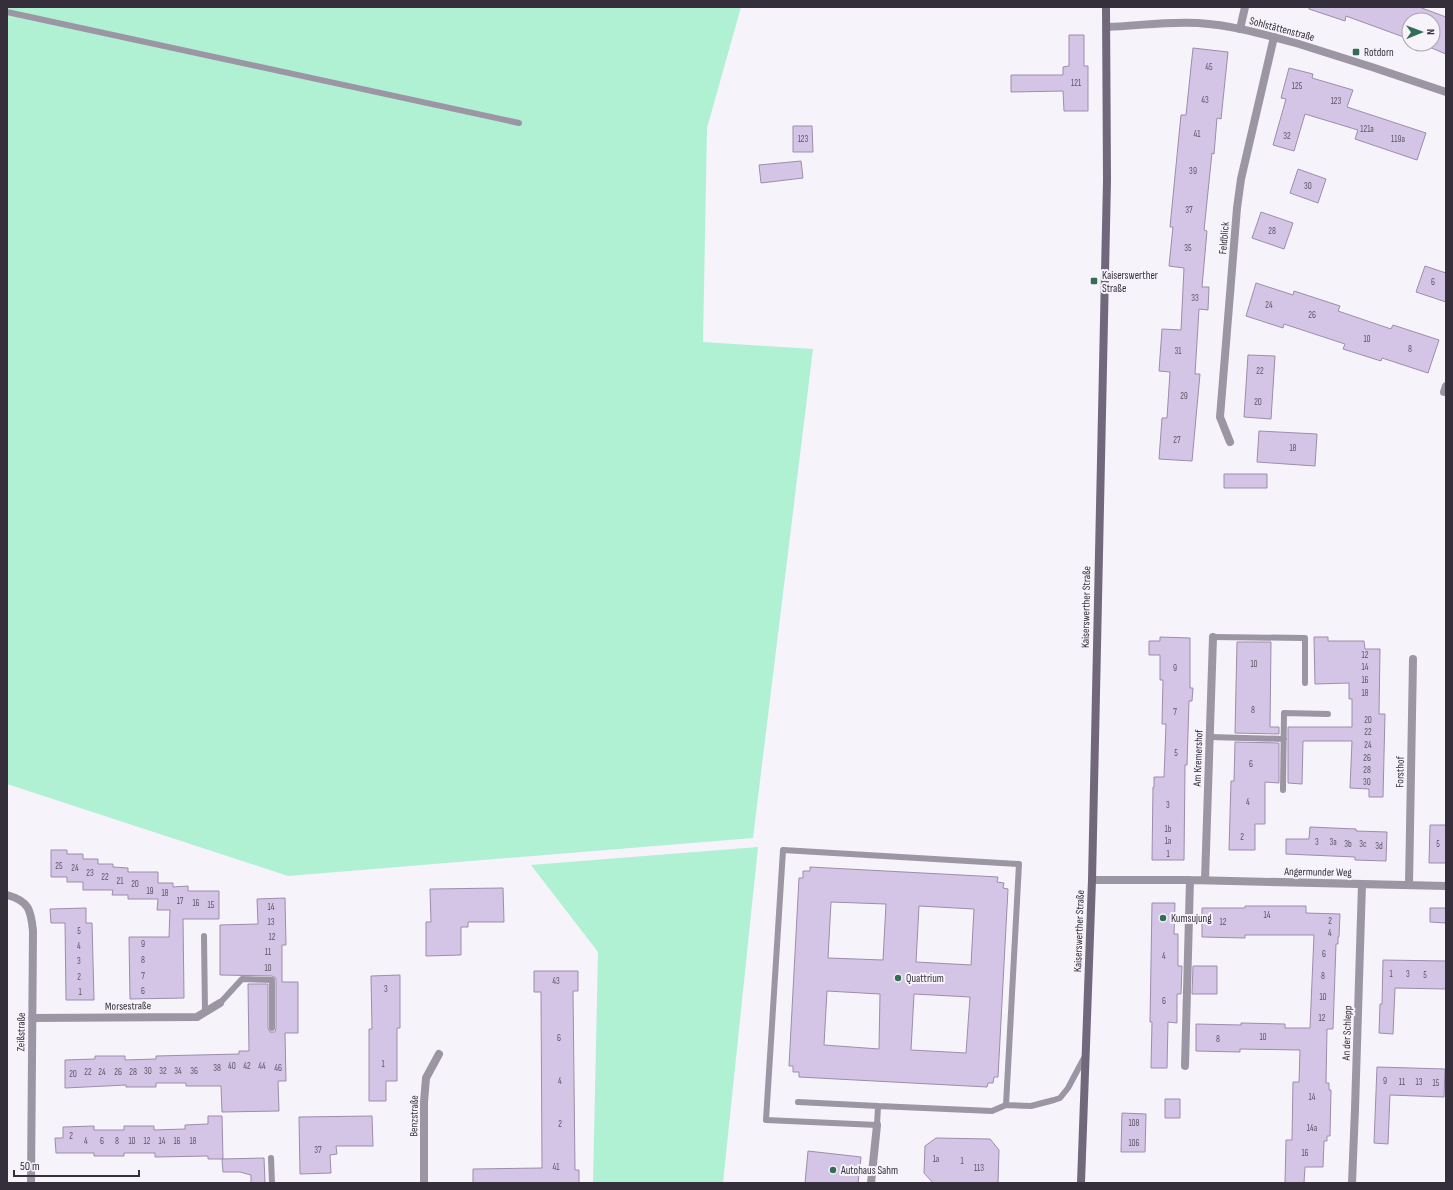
<svg xmlns="http://www.w3.org/2000/svg" width="1453" height="1190" viewBox="0 0 1453 1190" font-family="'Sofia Sans Condensed',sans-serif">
	<rect width="100%" height="100%" fill="#f6f3fa"/>
	<path fill="#b0f0d3" d="M 7,7 L 741,7 L 707,128 L 703,342 L 813,349 L 753,838 L 288,876 L 7,784 Z
		M 758,847 L 723,1183 L 593,1183 L 598,952 L 531,865 Z"/>
	<path fill="#d4c5e6" stroke="#9c8dac" fill-rule="evenodd" d="M 1309,7 L 1419,7 L 1446,17 L 1446,54 L 1422,44 L 1433,44 L 1433,20 L 1409,20 L 1409,39 L 1346,16 L 1345,21 L 1309,9 Z
		M 1069,35 L 1084,35 L 1084,66 L 1088,66 L 1088,111 L 1064,111 L 1063,91 L 1011,92 L 1011,75 L 1063,75 L 1063,67 L 1069,66 Z
		M 1193,48 L 1228,52 L 1221,119 L 1217,118 L 1214,154 L 1212,153 L 1204,230 L 1207,231 L 1202,287 L 1209,287 L 1208,310 L 1199,309 L 1195,374 L 1200,374 L 1192,461 L 1159,459 L 1162,418 L 1167,418 L 1170,372 L 1159,371 L 1162,329 L 1181,330 L 1184,268 L 1169,266 L 1173,227 L 1170,227 L 1181,115 L 1186,115 Z
		M 1289,68 L 1313,74 L 1312,78 L 1353,90 L 1347,107 L 1426,133 L 1417,160 L 1355,139 L 1358,130 L 1305,114 L 1294,151 L 1273,145 L 1286,99 L 1281,98 Z
		M 793,126 L 812,126 L 813,152 L 793,152 Z
		M 801,161 L 803,178 L 761,183 L 759,165 Z
		M 1298,169 L 1326,179 L 1318,203 L 1290,193 Z
		M 1261,212 L 1293,223 L 1284,249 L 1252,238 Z
		M 1425,266 L 1446,273 L 1446,302 L 1416,292 Z
		M 1256,283 L 1293,295 L 1294,291 L 1340,306 L 1338,311 L 1391,329 L 1393,325 L 1439,340 L 1428,373 L 1382,358 L 1381,361 L 1343,349 L 1345,344 L 1284,324 L 1283,328 L 1246,316 Z
		M 1248,355 L 1275,356 L 1271,419 L 1244,417 Z
		M 1259,431 L 1317,434 L 1315,466 L 1257,462 Z
		M 1224,474 L 1267,474 L 1267,488 L 1224,488 Z
		M 1160,637 L 1190,638 L 1190,688 L 1193,688 L 1192,701 L 1189,701 L 1187,765 L 1185,765 L 1184,860 L 1152,860 L 1153,787 L 1154,787 L 1154,777 L 1164,777 L 1166,724 L 1162,724 L 1163,680 L 1160,680 L 1160,655 L 1149,655 L 1149,641 L 1160,641 Z
		M 1314,637 L 1328,637 L 1328,641 L 1364,641 L 1365,649 L 1380,649 L 1379,714 L 1385,714 L 1383,797 L 1369,797 L 1369,789 L 1350,788 L 1352,741 L 1303,741 L 1302,784 L 1288,783 L 1288,727 L 1352,727 L 1352,699 L 1349,699 L 1349,683 L 1315,684 Z
		M 1237,642 L 1271,642 L 1270,727 L 1279,727 L 1279,734 L 1235,733 Z
		M 1235,742 L 1279,743 L 1279,783 L 1265,782 L 1265,824 L 1255,824 L 1255,850 L 1229,850 L 1231,781 L 1234,781 Z
		M 1430,825 L 1446,825 L 1446,863 L 1429,863 Z
		M 1310,827 L 1356,829 L 1356,831 L 1387,832 L 1386,861 L 1355,860 L 1355,857 L 1286,854 L 1286,839 L 1309,839 Z
		M 51,850 L 67,850 L 67,854 L 83,854 L 83,859 L 98,859 L 98,864 L 113,864 L 113,867 L 128,868 L 128,872 L 158,872 L 158,883 L 173,883 L 173,887 L 188,886 L 188,891 L 219,891 L 219,919 L 183,919 L 184,998 L 130,999 L 129,937 L 169,937 L 170,910 L 157,910 L 158,899 L 128,899 L 128,895 L 112,895 L 113,890 L 83,890 L 83,882 L 67,882 L 67,877 L 51,877 Z
		M 810,867 L 998,877 L 997,882 L 1004,883 L 1003,888 L 1008,889 L 998,1077 L 994,1077 L 993,1083 L 988,1083 L 987,1087 L 799,1077 L 799,1072 L 793,1072 L 793,1066 L 789,1066 L 799,878 L 803,878 L 803,871 L 810,871 ZM 831,902 L 886,904 L 883,960 L 828,958 ZM 919,906 L 974,909 L 971,965 L 916,962 ZM 827,991 L 880,994 L 879,1049 L 824,1045 ZM 914,994 L 970,997 L 966,1053 L 911,1050 Z
		M 503,888 L 504,922 L 468,922 L 468,927 L 461,927 L 461,955 L 426,956 L 426,922 L 431,922 L 430,889 Z
		M 285,898 L 286,945 L 282,945 L 282,982 L 298,982 L 298,1033 L 285,1033 L 286,1081 L 278,1081 L 279,1111 L 222,1112 L 221,1086 L 186,1086 L 186,1083 L 156,1083 L 156,1087 L 126,1087 L 126,1085 L 65,1088 L 65,1060 L 95,1059 L 95,1056 L 125,1056 L 125,1060 L 156,1059 L 156,1056 L 239,1054 L 239,1051 L 249,1051 L 248,984 L 268,984 L 268,1028 L 270,1032 L 275,1032 L 276,1028 L 276,978 L 272,976 L 220,975 L 220,925 L 258,924 L 257,899 Z
		M 1152,903 L 1175,903 L 1174,934 L 1178,934 L 1178,966 L 1182,966 L 1181,994 L 1177,994 L 1177,1023 L 1168,1022 L 1167,1068 L 1151,1068 L 1152,1022 L 1150,1022 Z
		M 1245,906 L 1306,906 L 1306,913 L 1340,914 L 1339,937 L 1338,937 L 1338,944 L 1336,944 L 1333,1029 L 1327,1029 L 1326,1083 L 1329,1083 L 1329,1090 L 1331,1090 L 1330,1136 L 1327,1136 L 1327,1141 L 1324,1141 L 1323,1167 L 1305,1167 L 1304,1183 L 1285,1183 L 1286,1140 L 1292,1140 L 1293,1082 L 1299,1082 L 1300,1050 L 1240,1049 L 1240,1052 L 1196,1051 L 1196,1024 L 1241,1025 L 1241,1023 L 1285,1024 L 1285,1028 L 1310,1028 L 1314,935 L 1245,935 L 1245,938 L 1202,937 L 1202,908 L 1245,908 Z
		M 86,908 L 86,923 L 92,923 L 94,1000 L 66,1000 L 65,923 L 51,923 L 50,909 Z
		M 1430,908 L 1446,908 L 1446,923 L 1430,922 Z
		M 1383,960 L 1446,961 L 1446,989 L 1395,988 L 1393,1034 L 1379,1033 L 1380,1004 L 1382,1004 Z
		M 1193,966 L 1217,966 L 1217,994 L 1192,994 Z
		M 534,971 L 578,971 L 578,991 L 573,991 L 575,1170 L 579,1170 L 579,1183 L 473,1183 L 473,1169 L 542,1168 L 541,992 L 534,992 Z
		M 400,975 L 400,1028 L 397,1028 L 397,1081 L 386,1081 L 386,1101 L 369,1101 L 369,1029 L 372,1029 L 371,976 Z
		M 1377,1067 L 1445,1069 L 1444,1097 L 1390,1095 L 1388,1144 L 1374,1143 Z
		M 1165,1099 L 1180,1099 L 1180,1118 L 1165,1118 Z
		M 1122,1113 L 1146,1114 L 1145,1152 L 1121,1152 Z
		M 208,1116 L 222,1116 L 223,1159 L 208,1159 L 208,1156 L 155,1157 L 155,1153 L 124,1153 L 124,1156 L 94,1156 L 94,1153 L 56,1153 L 55,1138 L 63,1138 L 63,1127 L 94,1126 L 94,1130 L 124,1130 L 124,1126 L 154,1126 L 154,1130 L 185,1129 L 185,1125 L 208,1124 Z
		M 372,1116 L 373,1146 L 336,1146 L 337,1154 L 330,1155 L 331,1173 L 300,1174 L 299,1117 Z
		M 936,1138 L 990,1139 L 999,1150 L 998,1183 L 933,1183 L 924,1173 L 925,1146 Z
		M 808,1151 L 861,1157 L 858,1183 L 805,1183 Z
		M 264,1158 L 265,1183 L 251,1183 L 251,1175 L 240,1172 L 223,1172 L 222,1159 Z"/>
	<g fill="none" stroke-linecap="round" stroke-linejoin="round">
		<path stroke="#9c95a4" stroke-width="6" d="M 7,12 L 519,123
			M 1213,637 L 1305,638 L 1305,683
			M 1210,737 L 1284,739
			M 1283,790 L 1284,713 L 1328,714
			M 204,936 L 205,1012
			M 220,1003 L 242,979 L 272,980 L 272,1028
			M 798,1102 L 878,1106
			M 1006,1105 L 1019,864 L 783,850 L 766,1120 L 877,1125 L 878,1106 L 992,1111 L 1006,1105 L 1031,1106 L 1054,1100 L 1060,1098 L 1068,1088 L 1084,1058
			M 271,1158 L 272,1183"/>
		<path stroke="#9c95a4" stroke-width="8" d="M 1240,29 L 1245,7
			M 1444,392 L 1446,386
			M 1230,442 L 1220,417 L 1237,208 L 1241,179 L 1274,37
			M 1092,880 L 1190,880 L 1446,886
			M 1205,880 L 1213,637
			M 1409,885 L 1413,659
			M 7,895 C 29,901 31,910 33,931 L 31,1183
			M 32,1018 L 197,1017 L 220,1003
			M 1185,1066 L 1190,880
			M 424,1183 L 424,1102 L 426,1078 L 439,1054
			M 871,1183 L 877,1125
			M 1352,1183 L 1355,1109 L 1362,884"/>
		<path stroke="#9c95a4" stroke-width="8" d="M 1107,27 C 1137,26 1168,21 1198,23 C 1232,25 1266,35 1299,44 C 1348,59 1397,75 1446,92"/>
		<path stroke="#72687c" stroke-width="8" d="M 1081,1183 L 1092,880 L 1107,180 L 1106,7"/>
	</g>
	<g fill="#336d56" stroke="#f6f3fa" stroke-width="1.5">
		<rect x="1352" y="48" width="8" height="8" rx="2"/>
		<rect x="1090" y="277" width="8" height="8" rx="2"/>
		<circle cx="1163" cy="918" r="4"/>
		<circle cx="898" cy="978" r="4"/>
		<circle cx="833" cy="1170" r="4"/>
	</g>
	<g text-anchor="middle" dominant-baseline="central" stroke-width="4" stroke-linejoin="round" paint-order="stroke">
		<g font-size="9" fill="#5d5466">
			<text x="1209" y="67">45</text>
			<text x="1076" y="83">121</text>
			<text x="1297" y="86">125</text>
			<text x="1205" y="100">43</text>
			<text x="1336" y="101">123</text>
			<text x="1367" y="129">121a</text>
			<text x="1197" y="134">41</text>
			<text x="1287" y="136">32</text>
			<text x="803" y="139">123</text>
			<text x="1398" y="139">119a</text>
			<text x="1193" y="171">39</text>
			<text x="1308" y="186">30</text>
			<text x="1189" y="210">37</text>
			<text x="1272" y="231">28</text>
			<text x="1188" y="248">35</text>
			<text x="1433" y="282">6</text>
			<text x="1195" y="298">33</text>
			<text x="1269" y="305">24</text>
			<text x="1312" y="315">26</text>
			<text x="1367" y="339">10</text>
			<text x="1410" y="349">8</text>
			<text x="1178" y="351">31</text>
			<text x="1260" y="371">22</text>
			<text x="1184" y="396">29</text>
			<text x="1258" y="402">20</text>
			<text x="1177" y="440">27</text>
			<text x="1293" y="448">18</text>
			<text x="1365" y="655">12</text>
			<text x="1254" y="664">10</text>
			<text x="1365" y="667">14</text>
			<text x="1175" y="668">9</text>
			<text x="1365" y="680">16</text>
			<text x="1365" y="693">18</text>
			<text x="1253" y="710">8</text>
			<text x="1175" y="712">7</text>
			<text x="1368" y="720">20</text>
			<text x="1368" y="732">22</text>
			<text x="1368" y="745">24</text>
			<text x="1176" y="753">5</text>
			<text x="1367" y="758">26</text>
			<text x="1251" y="764">6</text>
			<text x="1367" y="770">28</text>
			<text x="1367" y="782">30</text>
			<text x="1248" y="802">4</text>
			<text x="1168" y="805">3</text>
			<text x="1168" y="829">1b</text>
			<text x="1242" y="837">2</text>
			<text x="1168" y="841">1a</text>
			<text x="1317" y="842">3</text>
			<text x="1333" y="842">3a</text>
			<text x="1348" y="844">3b</text>
			<text x="1363" y="844">3c</text>
			<text x="1438" y="844">5</text>
			<text x="1379" y="846">3d</text>
			<text x="1168" y="854">1</text>
			<text x="59" y="866">25</text>
			<text x="75" y="868">24</text>
			<text x="90" y="873">23</text>
			<text x="105" y="877">22</text>
			<text x="120" y="881">21</text>
			<text x="135" y="884">20</text>
			<text x="150" y="891">19</text>
			<text x="165" y="893">18</text>
			<text x="180" y="901">17</text>
			<text x="196" y="903">16</text>
			<text x="211" y="905">15</text>
			<text x="271" y="907">14</text>
			<text x="1267" y="915">14</text>
			<text x="1330" y="921">2</text>
			<text x="271" y="922">13</text>
			<text x="1223" y="922">12</text>
			<text x="79" y="931">5</text>
			<text x="1330" y="933">4</text>
			<text x="272" y="937">12</text>
			<text x="143" y="944">9</text>
			<text x="79" y="946">4</text>
			<text x="268" y="952">11</text>
			<text x="1324" y="954">6</text>
			<text x="1164" y="956">4</text>
			<text x="143" y="960">8</text>
			<text x="79" y="961">3</text>
			<text x="268" y="968">10</text>
			<text x="1391" y="974">1</text>
			<text x="1408" y="974">3</text>
			<text x="1425" y="975">5</text>
			<text x="143" y="976">7</text>
			<text x="1323" y="976">8</text>
			<text x="79" y="977">2</text>
			<text x="556" y="981">43</text>
			<text x="386" y="989">3</text>
			<text x="143" y="991">6</text>
			<text x="80" y="992">1</text>
			<text x="1323" y="997">10</text>
			<text x="1164" y="1001">6</text>
			<text x="1322" y="1018">12</text>
			<text x="1263" y="1037">10</text>
			<text x="559" y="1038">6</text>
			<text x="1218" y="1039">8</text>
			<text x="383" y="1064">1</text>
			<text x="232" y="1066">40</text>
			<text x="247" y="1066">42</text>
			<text x="262" y="1066">44</text>
			<text x="217" y="1068">38</text>
			<text x="278" y="1068">46</text>
			<text x="148" y="1071">30</text>
			<text x="163" y="1071">32</text>
			<text x="178" y="1071">34</text>
			<text x="194" y="1071">36</text>
			<text x="88" y="1072">22</text>
			<text x="102" y="1072">24</text>
			<text x="118" y="1072">26</text>
			<text x="133" y="1072">28</text>
			<text x="73" y="1074">20</text>
			<text x="560" y="1081">4</text>
			<text x="1385" y="1081">9</text>
			<text x="1402" y="1082">11</text>
			<text x="1419" y="1082">13</text>
			<text x="1436" y="1083">15</text>
			<text x="1312" y="1097">14</text>
			<text x="1134" y="1123">108</text>
			<text x="560" y="1124">2</text>
			<text x="1312" y="1128">14a</text>
			<text x="71" y="1136">2</text>
			<text x="86" y="1141">4</text>
			<text x="102" y="1141">6</text>
			<text x="117" y="1141">8</text>
			<text x="132" y="1141">10</text>
			<text x="147" y="1141">12</text>
			<text x="162" y="1141">14</text>
			<text x="177" y="1141">16</text>
			<text x="193" y="1141">18</text>
			<text x="1134" y="1143">106</text>
			<text x="318" y="1150">37</text>
			<text x="1305" y="1153">16</text>
			<text x="936" y="1159">1a</text>
			<text x="962" y="1161">1</text>
			<text x="556" y="1167">41</text>
			<text x="979" y="1168">113</text>
		</g>
		<g font-size="11" fill="#352f3c" stroke="#f6f3fa">
			<text transform="translate(1282 29) rotate(15)">Sohlstättenstraße</text>
			<text transform="translate(1224 238) rotate(-85)">Feldblick</text>
			<text transform="translate(1086 607) rotate(-89)">Kaiserswerther Straße</text>
			<text transform="translate(1198 758) rotate(-88)">Am Kremershof</text>
			<text transform="translate(1400 772) rotate(-89)">Forsthof</text>
			<text transform="translate(1318 872) rotate(1)">Angermunder Weg</text>
			<text transform="translate(1079 931) rotate(-88)">Kaiserswerther Straße</text>
			<text transform="translate(128 1006) rotate(-1)">Morsestraße</text>
			<text transform="translate(21 1032) rotate(-89)">Zeißstraße</text>
			<text transform="translate(1347 1033) rotate(-88)">An der Schlepp</text>
			<text transform="translate(414 1116) rotate(-89)">Benzstraße</text>
		</g>
		<g font-size="11" fill="#352f3c" stroke="#f6f3fa" text-anchor="start">
			<text x="1364" y="52">Rotdorn</text>
			<text x="1102" y="275">Kaiserswerther<tspan x="1102" dy="13">Straße</tspan></text>
			<text x="1171" y="918">Kumsujung</text>
			<text x="906" y="978">Quattrium</text>
			<text x="841" y="1170">Autohaus Sahm</text>
		</g>
	</g>
	<rect width="1453" height="1190" fill="none" stroke="#352f3c" stroke-width="16"/>
	<g transform="translate(1421 32) rotate(89)"><circle r="19" fill="#f6f3fa" stroke="#a9a5ae"/>
	<path d="M0-3L7 15L0 10L-7 15Z" fill="#336d56"/>
	<text y="-6" font-size="11" font-weight="bold" text-anchor="middle" fill="#352f3c">N</text>
	</g>
	<path d="M14 1170v6h125v-6" fill="none" stroke="#352f3c" stroke-width="2"/>
	<text x="20" y="1170" font-size="12" fill="#352f3c" stroke="#f6f3fa" stroke-width="3" paint-order="stroke">50 m</text>
</svg>
